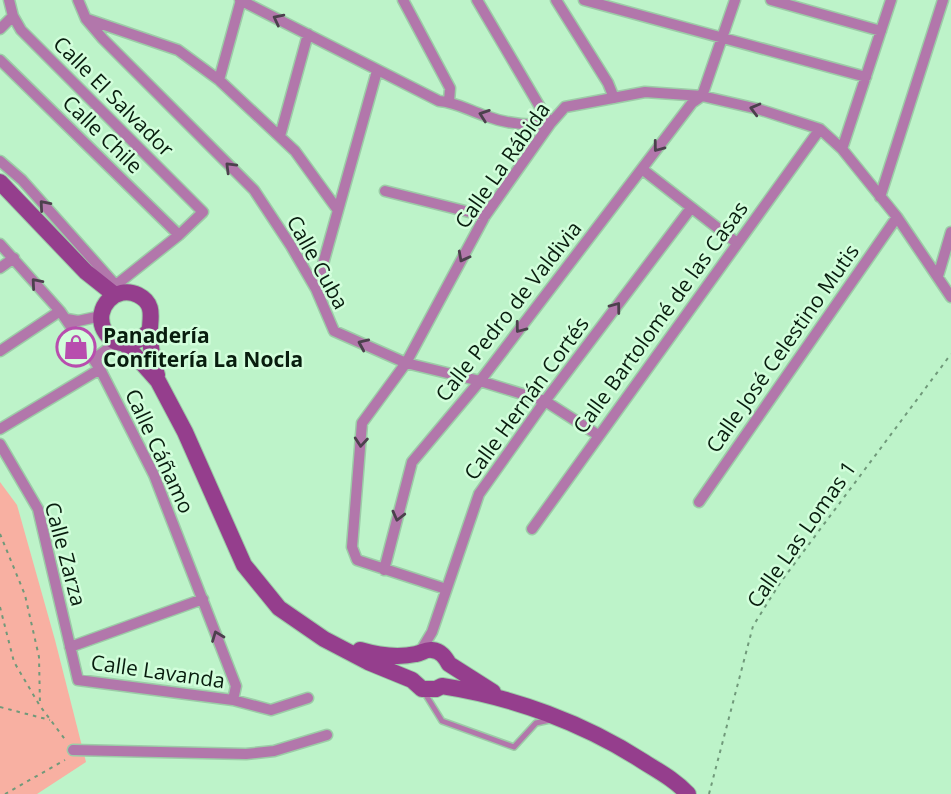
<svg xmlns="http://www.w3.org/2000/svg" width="951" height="794" viewBox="0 0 951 794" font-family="'Open Sans',sans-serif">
	<rect width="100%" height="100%" fill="#bdf3c9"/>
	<path fill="#f8b0a2" d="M 0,482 L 17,505 L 55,640 L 86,762 L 37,794 L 0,794 Z"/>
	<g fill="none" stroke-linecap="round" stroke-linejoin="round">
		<g stroke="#9ccca7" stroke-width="8">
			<path id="lane" d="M 424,692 L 442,721 L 514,747 L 536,723 L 550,720"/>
		</g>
		<g stroke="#9ccca7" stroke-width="13">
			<path id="street" d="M 9,0 L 13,16 L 21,30 L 203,212 L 179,235 L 116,285
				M 78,0 L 86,19 L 103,39 L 254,190 L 291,246 L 316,289 L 334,331 L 406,363 L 480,381 L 545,401 L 598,435
				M 240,0 L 439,101 C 456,102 470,111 486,116 C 507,124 528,126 550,124 L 477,0
				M 403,0 L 450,88 L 449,102
				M 556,0 L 608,83 L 614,98
				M 584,0 L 866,77
				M 771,0 L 881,31
				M 87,19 L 178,50 L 219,80 L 295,151 L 337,209
				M 0,29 L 13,16
				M 0,60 L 179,235
				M 219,80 L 241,0
				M 280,136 L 308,34
				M 842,149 L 891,0
				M 0,161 L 22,180 L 120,290
				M 642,169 L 737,243
				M 385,191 L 485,216
				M 880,197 L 943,0
				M 0,244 L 60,311 L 100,369 L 154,475 L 236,686 L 233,700
				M 0,268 L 14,258
				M 938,276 L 951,232
				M 316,289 L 377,71
				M 67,319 L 78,321 L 101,316
				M 0,351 L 60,311
				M 96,363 L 98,356 L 117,342
				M 0,429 L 100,369
				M 0,444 L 38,509 L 78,680 L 233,700 L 271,710 L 308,698
				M 699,502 L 897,217
				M 532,529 L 820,129
				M 384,570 L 412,462 L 480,381 L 692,103 L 702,96 L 735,0
				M 446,589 L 357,560 L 352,547 L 362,423 L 406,363 L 485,216 L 550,124 L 565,107 L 645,92 L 702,96 L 758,109 L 820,129 L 842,149 L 897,217 L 951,297
				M 70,647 L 203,599
				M 420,652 L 432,632 L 479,494 L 545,401 L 691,208
				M 73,750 L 246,754 L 274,751 L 327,735"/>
		</g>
		<g stroke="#9ccca7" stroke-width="18">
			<path id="secondary" d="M 0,182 L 86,272 L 115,295
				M 149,331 C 137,345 115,350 104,330 C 93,308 116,284 138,295 C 158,305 148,322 150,338 C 151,351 153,362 157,375
				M 125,344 L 158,381 L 185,432 L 244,565 L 279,608 L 324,639 L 368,662 L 412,680 L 422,689 L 436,689 L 442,686 C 513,697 584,723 644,762 C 660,772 675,780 688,794
				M 360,650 C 377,655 398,658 416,654 C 422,653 426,649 432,650 C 441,651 445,657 449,664 L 493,692"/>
		</g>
		<path stroke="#70997a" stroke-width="2" stroke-dasharray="3.5 5" stroke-linecap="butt" d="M 0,534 L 25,595 L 39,657 L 40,705
			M 0,607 L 14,662 L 40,706 L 67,742
			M 0,707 L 50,720
			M 5,794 L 65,760
			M 709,794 L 753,626 L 780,583 L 951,354"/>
		<use href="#lane" stroke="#b277ab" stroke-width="5"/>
		<use href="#street" stroke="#b277ab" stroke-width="10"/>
		<use href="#secondary" stroke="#953e8d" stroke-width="16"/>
	</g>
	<defs><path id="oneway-chevron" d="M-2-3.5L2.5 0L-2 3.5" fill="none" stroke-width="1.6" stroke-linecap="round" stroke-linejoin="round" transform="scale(1.75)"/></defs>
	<g stroke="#4c414d">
		<use href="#oneway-chevron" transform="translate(278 19) rotate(-153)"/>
		<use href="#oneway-chevron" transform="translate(755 109) rotate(-165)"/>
		<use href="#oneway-chevron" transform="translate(484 115) rotate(-161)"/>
		<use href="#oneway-chevron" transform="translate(658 147) rotate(127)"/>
		<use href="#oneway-chevron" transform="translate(230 167) rotate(-135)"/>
		<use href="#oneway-chevron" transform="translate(44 205) rotate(-131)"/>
		<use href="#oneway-chevron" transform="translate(463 257) rotate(118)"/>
		<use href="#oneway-chevron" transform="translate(36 283) rotate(-131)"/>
		<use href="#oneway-chevron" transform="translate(616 307) rotate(-53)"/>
		<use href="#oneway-chevron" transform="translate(520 328) rotate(127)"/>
		<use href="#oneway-chevron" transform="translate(363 344) rotate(-156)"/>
		<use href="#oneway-chevron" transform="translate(361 442) rotate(95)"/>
		<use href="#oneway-chevron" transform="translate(398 516) rotate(104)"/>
		<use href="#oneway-chevron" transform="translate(217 636) rotate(-111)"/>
	</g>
	<defs>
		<g id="shop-ring" transform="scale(2.0125)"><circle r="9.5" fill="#d2fedb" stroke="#b84dae" stroke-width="1.5"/><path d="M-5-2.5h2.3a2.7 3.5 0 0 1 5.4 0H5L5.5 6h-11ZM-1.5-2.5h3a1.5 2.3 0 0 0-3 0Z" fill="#b84dae"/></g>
	</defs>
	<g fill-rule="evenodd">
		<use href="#shop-ring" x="76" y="347"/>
	</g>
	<g text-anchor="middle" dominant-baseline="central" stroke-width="5" stroke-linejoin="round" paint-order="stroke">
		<g font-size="21" fill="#081d0e" stroke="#d2fedb">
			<text transform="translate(114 96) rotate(45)">Calle El Salvador</text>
			<text transform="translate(103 134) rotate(44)">Calle Chile</text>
			<text transform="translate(502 165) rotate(-55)">Calle La Rábida</text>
			<text transform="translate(318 262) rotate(61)">Calle Cuba</text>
			<text transform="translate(508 311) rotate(-52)">Calle Pedro de Valdivia</text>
			<text transform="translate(660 317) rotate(-54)">Calle Bartolomé de las Casas</text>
			<text transform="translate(782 348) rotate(-55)">Calle José Celestino Mutis</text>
			<text transform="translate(526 398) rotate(-54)">Calle Hernán Cortés</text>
			<text transform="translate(160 451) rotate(65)">Calle Cáñamo</text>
			<text transform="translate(801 534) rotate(-55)">Calle Las Lomas 1</text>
			<text transform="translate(66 554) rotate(75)">Calle Zarza</text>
			<text transform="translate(158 671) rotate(8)">Calle Lavanda</text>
		</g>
		<g font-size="21" font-weight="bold" fill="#081d0e" stroke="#d2fedb" text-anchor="start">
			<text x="103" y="335">Panadería<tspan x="103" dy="24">Confitería La Nocla</tspan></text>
		</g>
	</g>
</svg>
